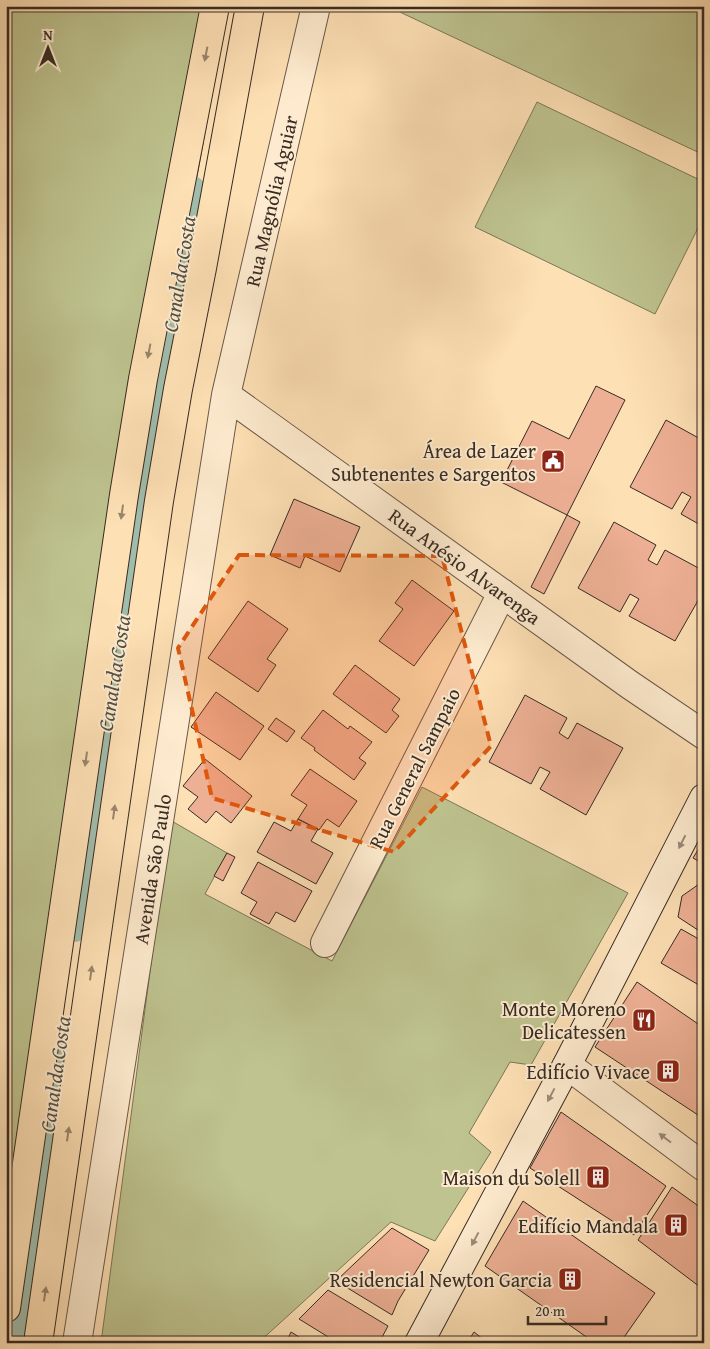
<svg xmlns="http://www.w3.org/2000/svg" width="710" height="1349" viewBox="0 0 710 1349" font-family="'Gentium Book Plus',serif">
	<rect width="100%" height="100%" fill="#fee0b5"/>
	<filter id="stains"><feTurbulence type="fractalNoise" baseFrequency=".004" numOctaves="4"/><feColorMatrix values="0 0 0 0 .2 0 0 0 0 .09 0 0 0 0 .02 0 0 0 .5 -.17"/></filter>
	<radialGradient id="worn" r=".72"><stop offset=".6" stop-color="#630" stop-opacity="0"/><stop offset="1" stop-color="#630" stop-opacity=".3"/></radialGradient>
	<path fill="#bec38f" stroke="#7a775a" d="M 6,6 L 228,6 L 6,1229 Z
		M 387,6 L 704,6 L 704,155 Z
		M 537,102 L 704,182 L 704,216 L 655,314 L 475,227 Z
		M 422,787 L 628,893 L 531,1065 L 510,1062 L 469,1133 L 491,1152 L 435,1241 L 391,1222 L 258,1343 L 101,1343 L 170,820 L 227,853 L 205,894 L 332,961 Z"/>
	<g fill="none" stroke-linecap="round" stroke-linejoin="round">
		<path stroke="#a0bdac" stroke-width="28" d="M 74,928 L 103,754 L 107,713 L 192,190
			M 16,1343 L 56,1055"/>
	</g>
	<path fill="#eeb095" stroke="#372b24" d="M 596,386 L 625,400 L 567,515 L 501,482 L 532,421 L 569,439 Z
		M 666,420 L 704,441 L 704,451 L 700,458 L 704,461 L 704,527 L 681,514 L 691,497 L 682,492 L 672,509 L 630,487 Z
		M 294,499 L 360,527 L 340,572 L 305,556 L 300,568 L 270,555 Z
		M 567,515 L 580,522 L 544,594 L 531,587 Z
		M 614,522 L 656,545 L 648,560 L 657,565 L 665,550 L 704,571 L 704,590 L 675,641 L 629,616 L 639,599 L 630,594 L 620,612 L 578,588 Z
		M 412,580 L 454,611 L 414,666 L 379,641 L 403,609 L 395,603 Z
		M 248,601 L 288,629 L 267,659 L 276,665 L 258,692 L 208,658 Z
		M 355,665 L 400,699 L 392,710 L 399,716 L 386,733 L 333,694 Z
		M 216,692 L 264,726 L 240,760 L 191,727 Z
		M 525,695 L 567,718 L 559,733 L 568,739 L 577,723 L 623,748 L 586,815 L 540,789 L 550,772 L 540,767 L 531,784 L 489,762 Z
		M 323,710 L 348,729 L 350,726 L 372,742 L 359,758 L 366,763 L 354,780 L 314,750 L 315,748 L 301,738 Z
		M 276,718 L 295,731 L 287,742 L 268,729 Z
		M 205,759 L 252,796 L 231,823 L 216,811 L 206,823 L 188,809 L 198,797 L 183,786 Z
		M 310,769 L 357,801 L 339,827 L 327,819 L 319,830 L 298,819 L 307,805 L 291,795 Z
		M 298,819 L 318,829 L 311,841 L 333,853 L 316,884 L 257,852 L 274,822 L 291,831 Z
		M 704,840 L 704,864 L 693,858 Z
		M 227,853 L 235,857 L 223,881 L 214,876 Z
		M 258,862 L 312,891 L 295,922 L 276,912 L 269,924 L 250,914 L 257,902 L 241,893 Z
		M 702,882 L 704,883 L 704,934 L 678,917 L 682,896 Z
		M 681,929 L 704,942 L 704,988 L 661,963 Z
		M 637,982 L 704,1028 L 704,1119 L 595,1047 Z
		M 561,1112 L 666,1186 L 634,1235 L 530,1168 Z
		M 672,1187 L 704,1210 L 704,1290 L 638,1240 Z
		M 523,1201 L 655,1293 L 620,1343 L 595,1343 L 485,1266 Z
		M 392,1228 L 429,1250 L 398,1301 L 392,1315 L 336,1281 Z
		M 328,1290 L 388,1326 L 379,1343 L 338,1343 L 299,1319 Z
		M 291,1332 L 309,1343 L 286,1343 Z
		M 474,1332 L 488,1343 L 467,1343 Z"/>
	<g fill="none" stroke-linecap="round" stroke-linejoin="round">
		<g stroke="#695848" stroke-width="30">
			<path id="street" d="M 226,395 L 630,685 L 704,735
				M 325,943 L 502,593
				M 567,1065 L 704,1167
				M 77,1343 L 226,395 L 316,6"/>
		</g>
		<g stroke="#372b24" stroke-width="30">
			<path id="secondary" d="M 419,1343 L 567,1065 L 704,798"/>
		</g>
		<g stroke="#372b24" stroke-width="30">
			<path id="primary" d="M 6,1308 L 124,495 L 143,379 L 215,6
				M 38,1343 L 159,501 L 178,389 L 202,268 L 250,6"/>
		</g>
		<use href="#street" stroke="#feebcf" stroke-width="28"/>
		<use href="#secondary" stroke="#feebcf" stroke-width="28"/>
		<use href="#primary" stroke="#fee0b5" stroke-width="28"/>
	</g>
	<defs><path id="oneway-solid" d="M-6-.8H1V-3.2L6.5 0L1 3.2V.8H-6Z" transform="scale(1.25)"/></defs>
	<g fill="#9a866c">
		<use href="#oneway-solid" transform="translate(206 54) rotate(101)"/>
		<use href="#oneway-solid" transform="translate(149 351) rotate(101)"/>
		<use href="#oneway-solid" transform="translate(122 512) rotate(98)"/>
		<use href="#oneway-solid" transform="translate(86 759) rotate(98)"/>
		<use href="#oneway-solid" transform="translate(114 812) rotate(-82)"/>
		<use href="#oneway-solid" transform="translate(91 973) rotate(-82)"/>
		<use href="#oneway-solid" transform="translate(68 1134) rotate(-82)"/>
		<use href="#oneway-solid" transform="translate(45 1294) rotate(-82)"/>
	</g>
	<g fill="#9a8b7a">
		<use href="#oneway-solid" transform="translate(682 842) rotate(117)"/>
		<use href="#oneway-solid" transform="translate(551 1095) rotate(118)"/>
		<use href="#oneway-solid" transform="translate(665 1138) rotate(-143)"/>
		<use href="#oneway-solid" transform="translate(475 1239) rotate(118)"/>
	</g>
	<path fill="#df570d" fill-opacity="0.2" stroke="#df570d" stroke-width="4" stroke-dasharray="10 6" stroke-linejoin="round" d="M 239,555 L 442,556 L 491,746 L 394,852 L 212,798 L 178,648 Z"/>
	<defs>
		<g id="civic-square" transform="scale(1.25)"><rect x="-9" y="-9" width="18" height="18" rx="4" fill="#8f2418" stroke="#feebcf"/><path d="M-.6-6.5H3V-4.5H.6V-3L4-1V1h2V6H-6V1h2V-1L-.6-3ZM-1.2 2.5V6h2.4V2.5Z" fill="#fff"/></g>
		<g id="restaurant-square" transform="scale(1.25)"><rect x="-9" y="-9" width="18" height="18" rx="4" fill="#8f2418" stroke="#feebcf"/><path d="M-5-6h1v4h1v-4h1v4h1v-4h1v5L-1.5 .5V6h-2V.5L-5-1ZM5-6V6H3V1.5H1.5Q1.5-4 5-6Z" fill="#fff"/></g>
		<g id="building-square" transform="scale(1.25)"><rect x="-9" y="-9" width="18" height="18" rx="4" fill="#8f2418" stroke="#feebcf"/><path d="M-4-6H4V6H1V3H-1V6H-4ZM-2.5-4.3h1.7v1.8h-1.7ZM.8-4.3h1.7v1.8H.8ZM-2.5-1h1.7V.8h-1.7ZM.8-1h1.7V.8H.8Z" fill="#fff"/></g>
	</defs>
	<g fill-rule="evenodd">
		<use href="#civic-square" x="553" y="461"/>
		<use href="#restaurant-square" x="644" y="1020"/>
		<use href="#building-square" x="668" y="1071"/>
		<use href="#building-square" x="598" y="1177"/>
		<use href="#building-square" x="676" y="1225"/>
		<use href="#building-square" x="570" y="1279"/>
	</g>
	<g text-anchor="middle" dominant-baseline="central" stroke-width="4" stroke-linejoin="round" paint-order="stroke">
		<g font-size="20" fill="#372b24" stroke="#feebcf">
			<text transform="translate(271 201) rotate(-77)">Rua Magnólia Aguiar</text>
			<text transform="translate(465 566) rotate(36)">Rua Anésio Alvarenga</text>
			<text transform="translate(414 768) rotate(-63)">Rua General Sampaio</text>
			<text transform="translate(152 869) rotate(-81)">Avenida São Paulo</text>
		</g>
		<g font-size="20" fill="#372b24" stroke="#feebcf" text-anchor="end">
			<text x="536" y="450">Área de Lazer<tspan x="536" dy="23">Subtenentes e Sargentos</tspan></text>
			<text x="626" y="1008">Monte Moreno<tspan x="626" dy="23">Delicatessen</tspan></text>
			<text x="650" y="1071">Edifício Vivace</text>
			<text x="580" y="1177">Maison du Solell</text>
			<text x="658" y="1225">Edifício Mandala</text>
			<text x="552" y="1279">Residencial Newton Garcia</text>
		</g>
		<g font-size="21" font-style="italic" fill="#515046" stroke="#feebcf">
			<text transform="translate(179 274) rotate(-81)">Canal da Costa</text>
			<text transform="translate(114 673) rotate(-81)">Canal da Costa</text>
			<text transform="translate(55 1074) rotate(-82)">Canal da Costa</text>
		</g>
	</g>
	<rect width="710" height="1349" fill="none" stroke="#fee0b5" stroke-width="25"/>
	<rect x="8" y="8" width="695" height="1334" fill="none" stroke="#372b24" stroke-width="2.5"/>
	<rect x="12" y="12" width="685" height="1324" fill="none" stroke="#372b24"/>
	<g transform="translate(48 48)" stroke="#feebcf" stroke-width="4" paint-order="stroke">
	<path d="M0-4L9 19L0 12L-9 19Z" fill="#372b24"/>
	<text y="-8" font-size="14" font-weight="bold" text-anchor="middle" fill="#372b24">N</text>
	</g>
	<path d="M528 1316v8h78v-8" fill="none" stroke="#372b24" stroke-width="2.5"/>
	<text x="535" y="1316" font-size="15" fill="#372b24" stroke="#feebcf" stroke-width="4" paint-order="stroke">20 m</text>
	<rect width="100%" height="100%" filter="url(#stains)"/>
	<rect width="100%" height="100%" fill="url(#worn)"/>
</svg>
